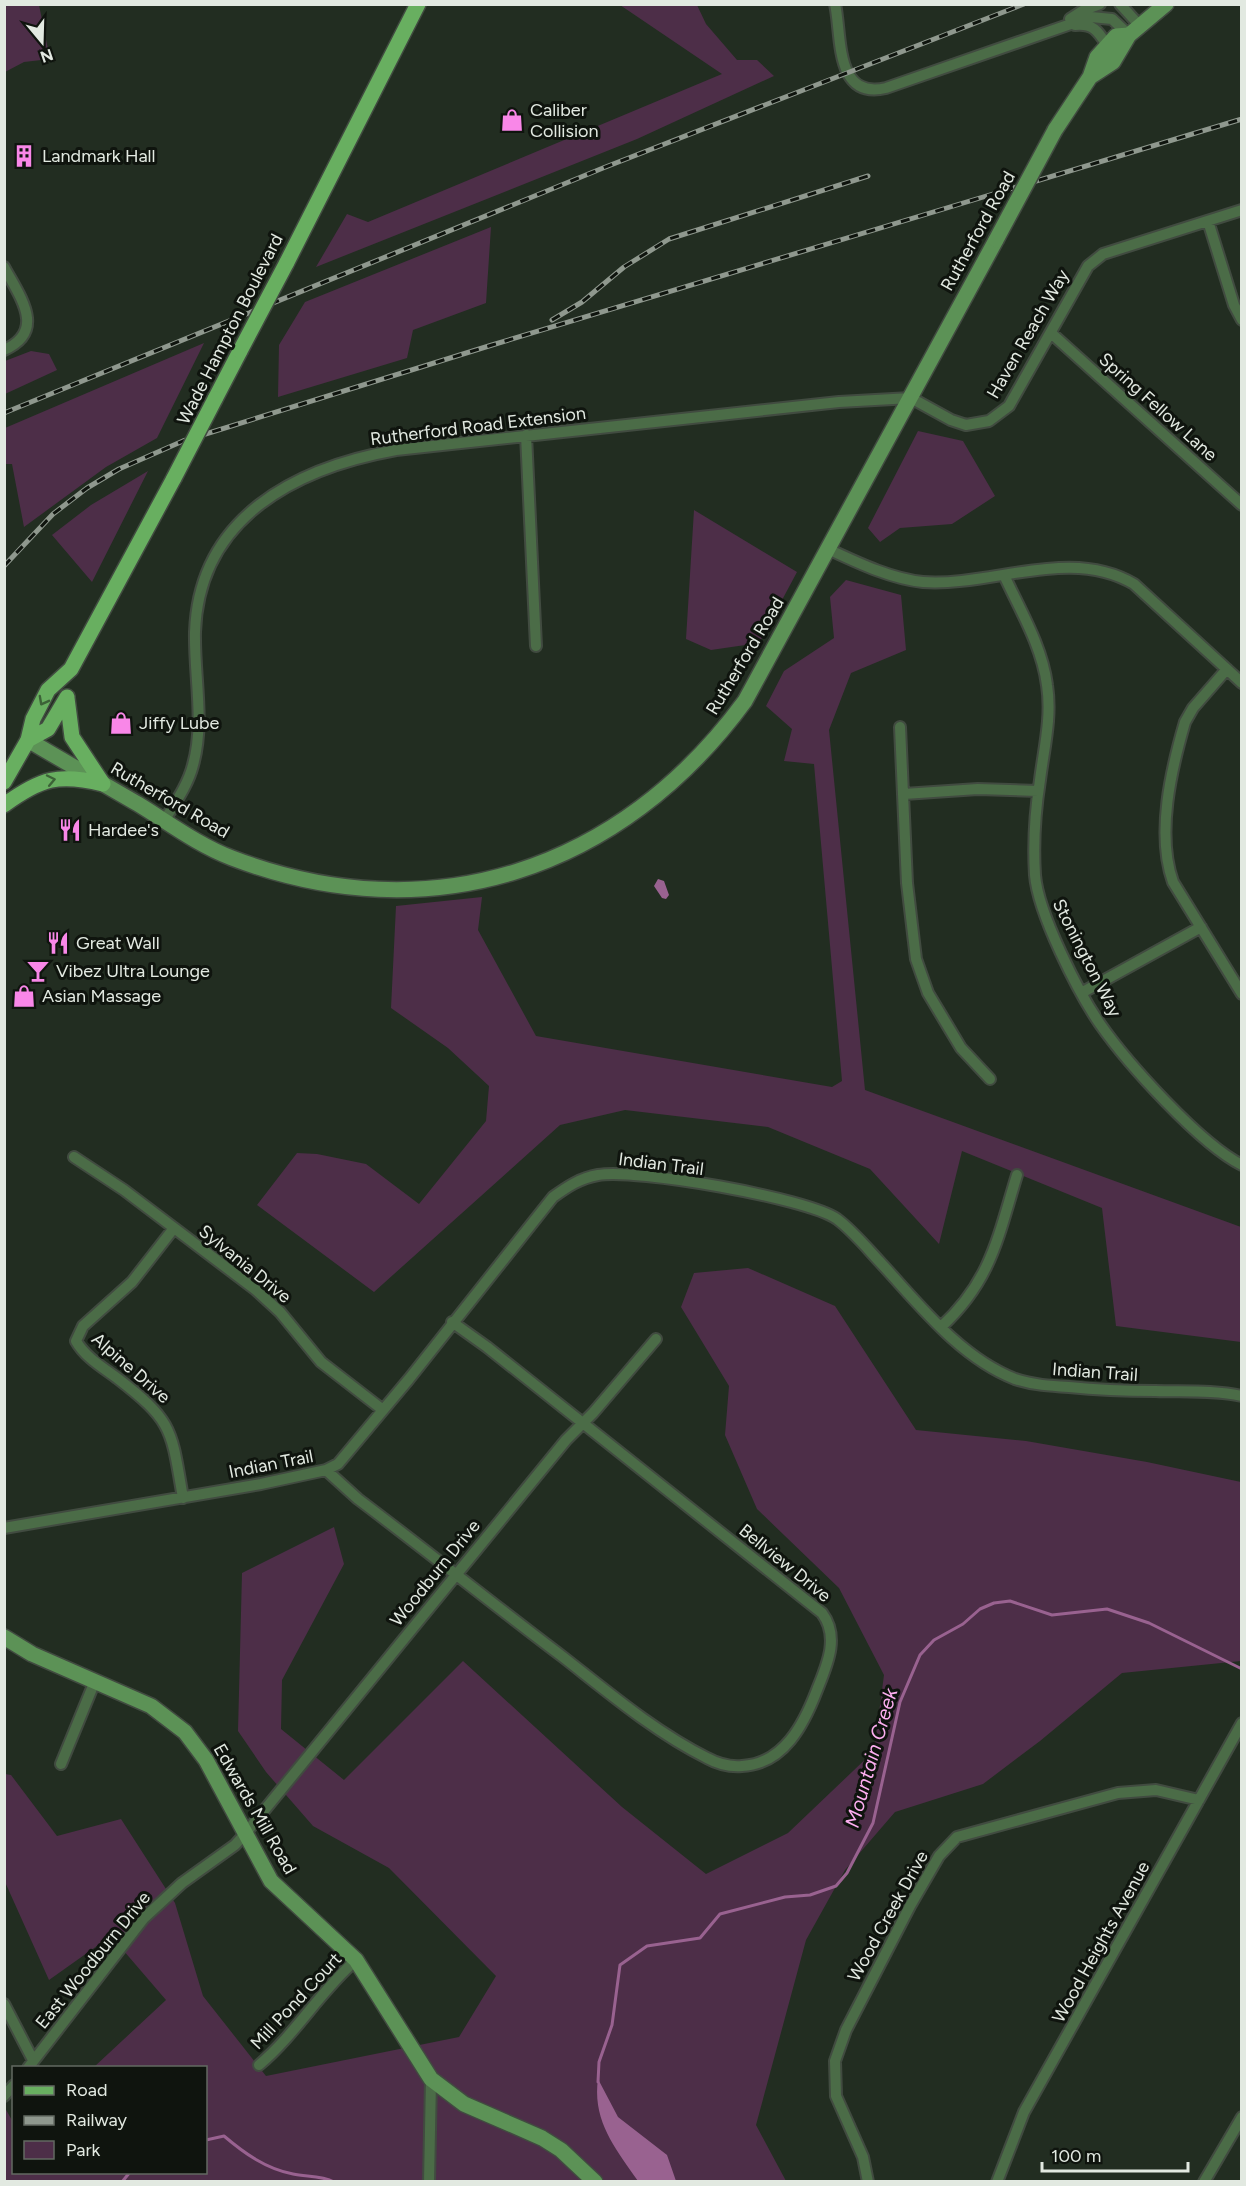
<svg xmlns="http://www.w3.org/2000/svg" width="1246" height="2186" viewBox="0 0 1246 2186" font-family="Figtree,sans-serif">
	<rect width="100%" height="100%" fill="#222d21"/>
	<path fill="#4d2e48" d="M 5,4 L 39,5 L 50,59 L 24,62 L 5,72 Z
		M 620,5 L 697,5 L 706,24 L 737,60 L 757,60 L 774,76 L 637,139 L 316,267 L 347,214 L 368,222 L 722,74 Z
		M 491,227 L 486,303 L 413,330 L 407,358 L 278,397 L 279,345 L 305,302 Z
		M 204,343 L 157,438 L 106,467 L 24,527 L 12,464 L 5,464 L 5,428 Z
		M 31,351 L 49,354 L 57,370 L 5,394 L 5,361 Z
		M 918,431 L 963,441 L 995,496 L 952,524 L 900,528 L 880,542 L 868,528 Z
		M 148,471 L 92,582 L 52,535 L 91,505 Z
		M 694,510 L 797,572 L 759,643 L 711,650 L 686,639 Z
		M 846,580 L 901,595 L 906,650 L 851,673 L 829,730 L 865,1090 L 1241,1227 L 1241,1342 L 1116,1326 L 1102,1208 L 962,1151 L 939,1244 L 870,1169 L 768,1127 L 625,1110 L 560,1125 L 374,1292 L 257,1205 L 297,1153 L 317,1154 L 366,1164 L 419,1204 L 486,1121 L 489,1086 L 448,1048 L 391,1008 L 396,906 L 482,897 L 478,930 L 536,1036 L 832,1087 L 842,1081 L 814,764 L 784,761 L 792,729 L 766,706 L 784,671 L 834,638 L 830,597 Z
		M 748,1268 L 835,1306 L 916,1430 L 1026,1441 L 1147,1462 L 1241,1482 L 1241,1661 L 1122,1673 L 1040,1741 L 983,1784 L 895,1812 L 845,1870 L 806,1940 L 756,2125 L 786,2181 L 5,2181 L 5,2108 L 13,2122 L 14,2172 L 206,2172 L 206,2068 L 94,2067 L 166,2000 L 111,1936 L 49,1980 L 5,1882 L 5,1774 L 11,1775 L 57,1836 L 121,1819 L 175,1903 L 203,1996 L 266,2076 L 459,2037 L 496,1976 L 389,1868 L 313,1826 L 266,1772 L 238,1731 L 242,1573 L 334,1527 L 344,1564 L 282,1680 L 281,1729 L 344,1780 L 463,1661 L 622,1807 L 706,1874 L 788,1833 L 874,1751 L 884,1675 L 839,1588 L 757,1509 L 725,1435 L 729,1386 L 681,1307 L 694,1273 Z"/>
	<path fill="#996290" d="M 658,879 L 664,881 L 669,895 L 666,899 L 662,898 L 654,886 Z
		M 598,2079 L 618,2117 L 667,2155 L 676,2181 L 638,2181 C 616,2149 592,2121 598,2079 Z"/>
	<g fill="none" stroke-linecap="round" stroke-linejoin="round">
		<path stroke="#996290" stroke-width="3" d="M 598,2082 L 599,2062 L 612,2025 L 620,1965 L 647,1946 L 700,1938 L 720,1914 L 785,1897 L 810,1895 L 836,1886 L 847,1873 L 873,1823 L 900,1702 L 920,1655 L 934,1640 L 963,1624 L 980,1609 L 994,1603 L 1010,1601 L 1052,1615 L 1107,1609 L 1149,1623 L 1242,1669
			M 206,2140 L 224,2136 C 244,2153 266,2169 293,2174 C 306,2177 321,2175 334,2182
			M 122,2182 L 130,2172"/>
		<g stroke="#414b40" stroke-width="14">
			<path id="street" d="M 835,4 C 842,35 834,100 886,88 L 1091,17 L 1112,19 L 1129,35
				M 1120,4 L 1140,26
				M 1070,19 L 1084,10 L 1100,4
				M 1075,25 C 1093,23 1098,31 1107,45
				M 1208,221 L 1234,305 L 1242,320
				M 4,267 C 20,297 47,331 4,350
				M 1051,333 L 1242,505
				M 526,435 L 536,646
				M 828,549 C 856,562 891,579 923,582 C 992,587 1070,546 1134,584 L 1242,683
				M 1004,575 C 1020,610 1042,646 1047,685 C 1052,717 1044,748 1040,780 C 1035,812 1033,843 1035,875 C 1038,913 1078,992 1100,1024 C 1128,1064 1200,1144 1242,1165
				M 1227,669 L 1193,708 L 1185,722 C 1171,770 1156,834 1173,882 L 1242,994
				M 900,727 L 907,883 L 916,959 L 928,993 L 961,1048 L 990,1079
				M 904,794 L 978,789 L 1038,791
				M 164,821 C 175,803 188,785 193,765 C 205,722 194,676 195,632 C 199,517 296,468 396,450 L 839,402 L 911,398 L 951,420 L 966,425 L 989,421 L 1009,406 L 1088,266 L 1103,254 L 1242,210
				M 1083,992 L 1201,927
				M 74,1157 L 124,1190 L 256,1290 L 280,1312 L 321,1362 L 383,1410
				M 174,1228 L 132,1282 L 83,1326 L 76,1341 C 85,1357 102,1367 117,1378 C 174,1422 171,1429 183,1498
				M 941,1327 C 991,1281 998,1237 1017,1175
				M 326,1470 L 358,1499 C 427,1551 494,1605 563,1657 C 609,1693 655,1732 707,1758 C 718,1764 730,1767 742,1766 C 784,1764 804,1724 817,1690 C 827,1665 840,1637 822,1613 L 487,1347 L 452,1322
				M 4,1528 L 261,1484 L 326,1470 L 338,1464 L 409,1379 L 553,1197 C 567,1187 580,1178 598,1175 C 635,1168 807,1198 837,1219 C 853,1231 866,1247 879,1261 C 919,1304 959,1357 1015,1379 C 1033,1385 1051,1386 1069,1387 C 1098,1390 1127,1391 1155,1391 C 1184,1392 1213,1390 1242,1396
				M 61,1764 L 95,1681
				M 4,2004 L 33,2060
				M 259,2065 C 296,2034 320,1991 356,1960
				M 28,2068 L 144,1918 L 182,1883 L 235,1845 L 245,1834 L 566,1440 L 593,1413 L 656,1339
				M 4,2096 L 14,2085
				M 429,2182 L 431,2079
				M 868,2182 L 863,2157 L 836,2096 L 835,2061 L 846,2030 L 910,1906 L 939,1856 L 957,1837 L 1118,1793 L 1156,1790 L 1199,1800
				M 997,2182 L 1024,2112 L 1242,1723
				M 1204,2182 L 1242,2117"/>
		</g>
		<g stroke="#414b40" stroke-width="18">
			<path id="secondary" d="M 1090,77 L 1113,62 L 1129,35 L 1166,4
				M 1055,130 L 1090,77 L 1097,57 L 1116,36 L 1129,35
				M 28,740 C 65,762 102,783 138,804 C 169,823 198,845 232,858 C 431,934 621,870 745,701 L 996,240
				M 4,1637 L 32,1654 L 151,1706 L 185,1732 L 206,1760 L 271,1881 L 356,1960 L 431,2079 L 464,2104 L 542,2138 L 561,2150 L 595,2182"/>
		</g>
		<g stroke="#414b40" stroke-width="18">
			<path id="primary" d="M 286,264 L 418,4
				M 215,399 L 240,351
				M 67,698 L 72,737 L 103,784
				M 28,740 L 48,729 L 67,697
				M 4,782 L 28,740 L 33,719 L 48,690 L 71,669 L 174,478
				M 4,805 C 41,778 59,773 103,784"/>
		</g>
		<use href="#street" stroke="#4b6c47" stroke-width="10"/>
		<use href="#secondary" stroke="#5c9256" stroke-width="15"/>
		<use href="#primary" stroke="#68af60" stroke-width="15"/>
		<g stroke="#8f988e" stroke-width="5">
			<path id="rail" d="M 552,320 L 582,302 L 624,267 L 669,239 L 868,176
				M 4,413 L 603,168 L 1024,4
				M 4,566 L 53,514 L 87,488 L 119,469 L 183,441 L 492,345 L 1242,119"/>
		</g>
		<use href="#rail" stroke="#0f140e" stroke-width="3" stroke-dasharray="9" stroke-linecap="butt"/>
		<g stroke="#414b40" stroke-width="18" stroke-linecap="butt">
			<path id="secondary-bridge" d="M 996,240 L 1055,130"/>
		</g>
		<g stroke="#414b40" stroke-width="18" stroke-linecap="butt">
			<path id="primary-bridge" d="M 240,351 L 286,264
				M 174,478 L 215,399"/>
		</g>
		<use href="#secondary-bridge" stroke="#5c9256" stroke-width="15"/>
		<use href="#primary-bridge" stroke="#68af60" stroke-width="15"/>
	</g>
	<defs><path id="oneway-chevron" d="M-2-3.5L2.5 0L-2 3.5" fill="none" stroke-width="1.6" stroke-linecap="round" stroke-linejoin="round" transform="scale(1.5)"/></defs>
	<g stroke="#3c6237">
		<use href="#oneway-chevron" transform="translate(43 701) rotate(118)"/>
		<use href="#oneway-chevron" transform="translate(51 780) rotate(-12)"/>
	</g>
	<defs>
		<g id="shop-bare" transform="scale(1.8)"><path d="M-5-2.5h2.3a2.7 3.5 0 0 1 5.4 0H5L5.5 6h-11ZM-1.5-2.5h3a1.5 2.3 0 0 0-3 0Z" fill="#f987e8" stroke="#0f140e" stroke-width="2.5" paint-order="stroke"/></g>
		<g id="building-bare" transform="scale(1.8)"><path d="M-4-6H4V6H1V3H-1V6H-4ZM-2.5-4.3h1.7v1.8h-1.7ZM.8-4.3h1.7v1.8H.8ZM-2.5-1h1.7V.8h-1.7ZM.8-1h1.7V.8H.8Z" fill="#f987e8" stroke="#0f140e" stroke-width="2.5" paint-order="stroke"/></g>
		<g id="restaurant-bare" transform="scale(1.8)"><path d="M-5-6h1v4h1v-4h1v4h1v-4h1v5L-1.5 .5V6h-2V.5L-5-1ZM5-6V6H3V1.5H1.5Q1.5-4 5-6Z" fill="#f987e8" stroke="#0f140e" stroke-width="2.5" paint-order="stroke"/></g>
		<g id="bar-bare" transform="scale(1.8)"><path d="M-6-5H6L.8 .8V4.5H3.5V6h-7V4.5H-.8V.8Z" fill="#f987e8" stroke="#0f140e" stroke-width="2.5" paint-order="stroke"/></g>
	</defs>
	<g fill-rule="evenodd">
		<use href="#shop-bare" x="512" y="120"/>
		<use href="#building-bare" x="24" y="156"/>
		<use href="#shop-bare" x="121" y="723"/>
		<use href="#restaurant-bare" x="70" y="830"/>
		<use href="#restaurant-bare" x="58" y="943"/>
		<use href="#bar-bare" x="38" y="971"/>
		<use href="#shop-bare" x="24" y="996"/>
	</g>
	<g text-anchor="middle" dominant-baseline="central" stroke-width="6" stroke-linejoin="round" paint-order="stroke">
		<g font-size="18" fill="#e2e9e1" stroke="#0f140e" text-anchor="start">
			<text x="530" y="110">Caliber<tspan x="530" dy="21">Collision</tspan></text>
			<text x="42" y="156">Landmark Hall</text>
			<text x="139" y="723">Jiffy Lube</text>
			<text x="88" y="830">Hardee's</text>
			<text x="76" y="943">Great Wall</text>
			<text x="56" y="971">Vibez Ultra Lounge</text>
			<text x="42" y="996">Asian Massage</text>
		</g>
		<g font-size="18" fill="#e2e9e1" stroke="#0f140e">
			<text transform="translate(978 231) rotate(-61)">Rutherford Road</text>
			<text transform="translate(230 329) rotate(-63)">Wade Hampton Boulevard</text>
			<text transform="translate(1028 334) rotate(-60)">Haven Reach Way</text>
			<text transform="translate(1158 407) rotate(42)">Spring Fellow Lane</text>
			<text transform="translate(478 426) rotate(-7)">Rutherford Road Extension</text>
			<text transform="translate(745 656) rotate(-59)">Rutherford Road</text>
			<text transform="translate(170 800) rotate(30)">Rutherford Road</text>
			<text transform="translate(1087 958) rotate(63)">Stonington Way</text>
			<text transform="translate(661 1164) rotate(7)">Indian Trail</text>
			<text transform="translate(245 1264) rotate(39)">Sylvania Drive</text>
			<text transform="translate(131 1368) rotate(41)">Alpine Drive</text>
			<text transform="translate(1095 1372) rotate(4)">Indian Trail</text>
			<text transform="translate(271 1464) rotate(-11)">Indian Trail</text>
			<text transform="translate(785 1563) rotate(39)">Bellview Drive</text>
			<text transform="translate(435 1573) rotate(-51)">Woodburn Drive</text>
			<text transform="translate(255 1809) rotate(60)">Edwards Mill Road</text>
			<text transform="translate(888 1916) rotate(-61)">Wood Creek Drive</text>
			<text transform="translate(1101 1942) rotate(-61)">Wood Heights Avenue</text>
			<text transform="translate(93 1960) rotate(-51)">East Woodburn Drive</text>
			<text transform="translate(296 2001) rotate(-47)">Mill Pond Court</text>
		</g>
		<g font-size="20" font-style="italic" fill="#fdaef0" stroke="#0f140e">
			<text transform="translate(871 1758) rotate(-74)">Mountain Creek</text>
		</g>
	</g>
	<rect width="1246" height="2186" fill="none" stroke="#e2e9e1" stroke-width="12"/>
	<rect x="12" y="2066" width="195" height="108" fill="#0f140e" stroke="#636962" stroke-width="1.5"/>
	<rect x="24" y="2086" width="30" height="9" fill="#68af60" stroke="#636962" stroke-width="1.5"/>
	<text x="66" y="2096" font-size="18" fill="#e2e9e1">Road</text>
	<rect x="24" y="2116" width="30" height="9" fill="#8f988e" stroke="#636962" stroke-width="1.5"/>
	<text x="66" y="2126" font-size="18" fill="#e2e9e1">Railway</text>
	<rect x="24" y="2141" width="30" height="18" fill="#4d2e48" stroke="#636962" stroke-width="1.5"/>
	<text x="66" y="2156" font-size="18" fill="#e2e9e1">Park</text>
	<g transform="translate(42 42) rotate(161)" stroke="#0f140e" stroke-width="4.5" paint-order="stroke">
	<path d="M0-4.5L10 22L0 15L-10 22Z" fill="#e2e9e1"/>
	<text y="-9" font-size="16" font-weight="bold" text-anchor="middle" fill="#e2e9e1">N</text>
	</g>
	<path d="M1042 2162v9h146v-9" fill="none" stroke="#e2e9e1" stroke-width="3"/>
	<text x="1051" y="2162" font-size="18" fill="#e2e9e1" stroke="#0f140e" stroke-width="4.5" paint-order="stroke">100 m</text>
</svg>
